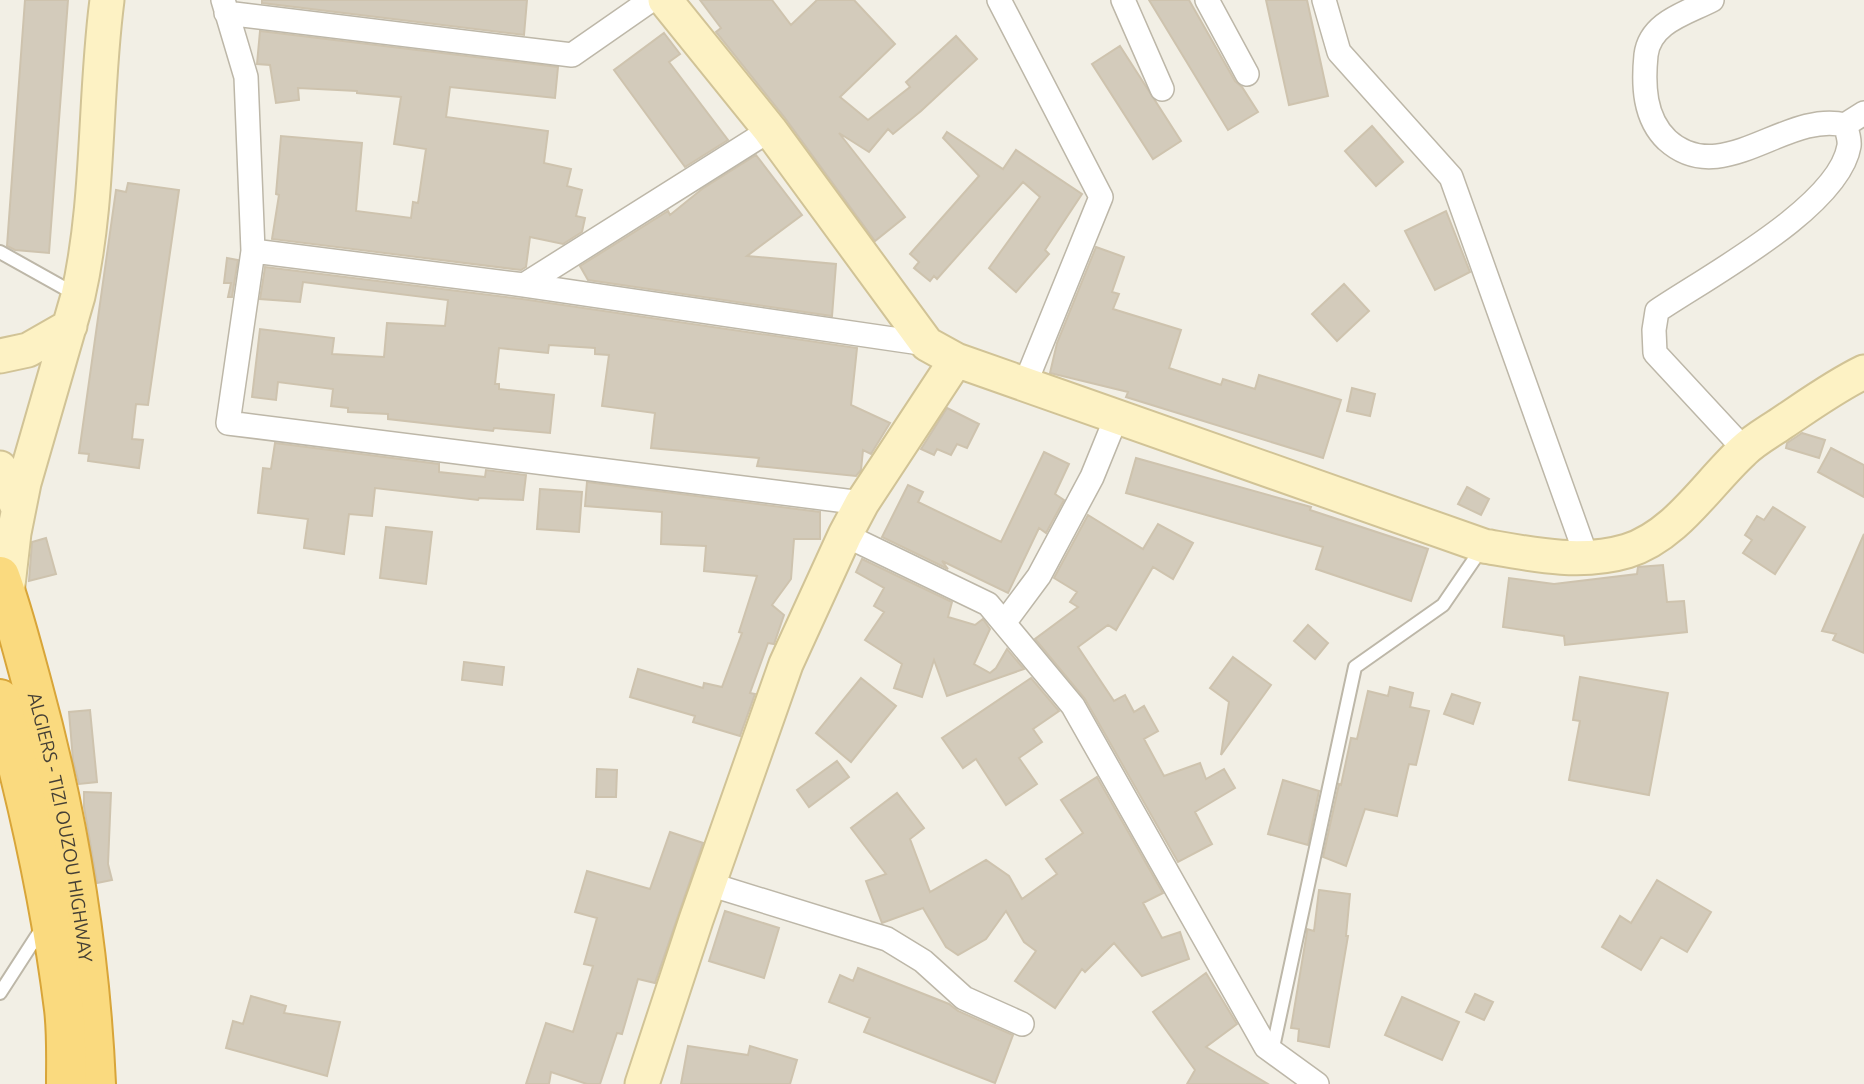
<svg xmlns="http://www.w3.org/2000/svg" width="1864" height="1084" viewBox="0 0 1864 1084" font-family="Ubuntu,sans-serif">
	<rect width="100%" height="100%" fill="#f2efe5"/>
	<path fill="#d3cbbb" stroke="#cec3ae" stroke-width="2" d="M 25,0 L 68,0 L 49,253 L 15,250 L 7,246 Z
		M 262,0 L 527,0 L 524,35 L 262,3 Z
		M 700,0 L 772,0 L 791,25 L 817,0 L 854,0 L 895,44 L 840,97 L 868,120 L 910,87 L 906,82 L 956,36 L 977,59 L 921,111 L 893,134 L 888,129 L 869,152 L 839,133 L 905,217 L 875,241 L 785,118 L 716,32 L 721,28 Z
		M 1149,0 L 1189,0 L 1235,81 L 1242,87 L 1258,112 L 1228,130 Z
		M 1266,0 L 1307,0 L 1328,96 L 1289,105 Z
		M 260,31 L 558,67 L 555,98 L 450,87 L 446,117 L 548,131 L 544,163 L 571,169 L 567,186 L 582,190 L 576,216 L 585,218 L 582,232 L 563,244 L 530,237 L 526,267 L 521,270 L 272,239 L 279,195 L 276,194 L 281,136 L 362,143 L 356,211 L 411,218 L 413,202 L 418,203 L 426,149 L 394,144 L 401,97 L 357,93 L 357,91 L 298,88 L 299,100 L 276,103 L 270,65 L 257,64 Z
		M 664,33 L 680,54 L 669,62 L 728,140 L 685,167 L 614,70 Z
		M 1120,46 L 1181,141 L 1153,159 L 1092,64 Z
		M 1372,126 L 1403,162 L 1376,186 L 1345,151 Z
		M 947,132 L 1003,169 L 1016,150 L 1082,194 L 1045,250 L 1049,254 L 1016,292 L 989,268 L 1040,197 L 1023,182 L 937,279 L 934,276 L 930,281 L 914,268 L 919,262 L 910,254 L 979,176 L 943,138 Z
		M 756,155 L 802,215 L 747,256 L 836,264 L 832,316 L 588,280 L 580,266 L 668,211 L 670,215 L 702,189 Z
		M 128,183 L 179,190 L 148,405 L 136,404 L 132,439 L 143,440 L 139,468 L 88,461 L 89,454 L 79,453 L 116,190 L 126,192 Z
		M 1446,211 L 1470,272 L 1435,290 L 1405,231 Z
		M 1096,247 L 1124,257 L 1112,292 L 1119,294 L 1113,309 L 1181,330 L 1169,368 L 1221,385 L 1223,379 L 1255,389 L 1259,375 L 1341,400 L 1323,458 L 1126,397 L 1128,392 L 1050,373 L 1057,343 Z
		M 227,258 L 238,260 L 232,297 L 228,297 L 231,283 L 224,283 Z
		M 265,267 L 522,299 L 857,348 L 851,405 L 890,423 L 871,454 L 863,450 L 861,470 L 856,476 L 757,466 L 759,458 L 651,448 L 655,413 L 602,406 L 609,355 L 595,354 L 595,348 L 549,345 L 548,353 L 499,348 L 495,384 L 499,384 L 499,389 L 554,395 L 550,433 L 494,428 L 493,431 L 388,419 L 388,414 L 348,412 L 348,408 L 331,406 L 333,389 L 278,382 L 276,400 L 252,397 L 260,329 L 334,338 L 332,354 L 384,357 L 387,323 L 445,326 L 448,300 L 303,282 L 300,302 L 260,299 Z
		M 1344,284 L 1369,311 L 1337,341 L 1312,314 Z
		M 1352,388 L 1375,394 L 1370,416 L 1347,411 Z
		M 947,408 L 979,424 L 967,448 L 957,444 L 951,455 L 937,449 L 934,455 L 921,449 Z
		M 1802,433 L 1825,440 L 1819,458 L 1786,448 L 1787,443 Z
		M 275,443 L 439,464 L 439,472 L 485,477 L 486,470 L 526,475 L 523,500 L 479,498 L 478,500 L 375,488 L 372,516 L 349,514 L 344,554 L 304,548 L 308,519 L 258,513 L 263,468 L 271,469 Z
		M 1831,448 L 1864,465 L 1864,497 L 1818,472 Z
		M 1044,452 L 1069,464 L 1055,494 L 1064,500 L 1046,533 L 1039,528 L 1008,593 L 942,561 L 948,569 L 882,537 L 908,485 L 923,492 L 918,502 L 1001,542 Z
		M 1136,458 L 1311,507 L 1310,510 L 1428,549 L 1411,601 L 1316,569 L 1323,547 L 1126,493 Z
		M 587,482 L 820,512 L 820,539 L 794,539 L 791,579 L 772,605 L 784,615 L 774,644 L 768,643 L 750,693 L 755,694 L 740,736 L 693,722 L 695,716 L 630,697 L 638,669 L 703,688 L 704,683 L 722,687 L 742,633 L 739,632 L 757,576 L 704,571 L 706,546 L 661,544 L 662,512 L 585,506 Z
		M 1467,487 L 1489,499 L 1481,515 L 1458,504 Z
		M 540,489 L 582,492 L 579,532 L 537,529 Z
		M 1773,507 L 1805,527 L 1775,574 L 1743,553 L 1752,540 L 1745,535 L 1757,516 L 1764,520 Z
		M 1088,515 L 1143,549 L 1158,524 L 1193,543 L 1173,579 L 1153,567 L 1116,630 L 1108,625 L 1078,647 L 1114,701 L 1125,695 L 1134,712 L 1144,706 L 1158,731 L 1144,739 L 1164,776 L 1200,763 L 1206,779 L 1224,769 L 1235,788 L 1195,812 L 1212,844 L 1178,862 L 1085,699 L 1035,639 L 1078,607 L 1070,602 L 1077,592 L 1054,578 Z
		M 386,527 L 432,532 L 426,584 L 380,578 Z
		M 1864,534 L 1864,653 L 1833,640 L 1836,634 L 1822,631 Z
		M 46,538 L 56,574 L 29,581 L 32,542 Z
		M 862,559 L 952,602 L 948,617 L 975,625 L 983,619 L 990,629 L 974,664 L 990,673 L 996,668 L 1007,649 L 1024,669 L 947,696 L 934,660 L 922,697 L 894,688 L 902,664 L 865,640 L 884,612 L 874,606 L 884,588 L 856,572 Z
		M 1663,565 L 1667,602 L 1684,601 L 1687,632 L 1565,645 L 1564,636 L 1503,627 L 1509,578 L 1554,584 L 1637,574 L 1638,567 Z
		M 1308,625 L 1328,643 L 1315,659 L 1294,641 Z
		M 1233,657 L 1271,685 L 1221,755 L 1229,702 L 1210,688 Z
		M 464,662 L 504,667 L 502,685 L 462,680 Z
		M 1580,677 L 1668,693 L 1649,795 L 1569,780 L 1580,721 L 1573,720 Z
		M 861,678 L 896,706 L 851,762 L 816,733 Z
		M 1031,678 L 1059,711 L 1033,729 L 1042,742 L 1019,758 L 1037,784 L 1006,805 L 976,759 L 963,768 L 942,738 Z
		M 1390,687 L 1413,693 L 1410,707 L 1429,711 L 1416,765 L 1409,764 L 1397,816 L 1365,809 L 1346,866 L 1323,857 L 1339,784 L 1341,785 L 1351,738 L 1357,739 L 1368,691 L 1388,696 Z
		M 1452,694 L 1480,703 L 1473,724 L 1444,714 Z
		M 90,710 L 97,782 L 79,784 L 73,760 L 69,712 Z
		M 837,761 L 849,777 L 809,807 L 797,790 Z
		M 597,769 L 617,770 L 616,797 L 596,797 Z
		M 1097,777 L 1163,893 L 1143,903 L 1162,938 L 1180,932 L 1189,959 L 1142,976 L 1114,943 L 1085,972 L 1082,969 L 1055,1008 L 1015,981 L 1036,951 L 1024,942 L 1006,911 L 986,939 L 958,955 L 946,947 L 923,908 L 882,923 L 866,881 L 886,874 L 851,828 L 897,793 L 924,828 L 910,839 L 930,892 L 986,860 L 1009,876 L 1022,899 L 1057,874 L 1046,859 L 1083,833 L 1061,800 Z
		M 1283,780 L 1319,791 L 1308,845 L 1268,834 Z
		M 84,792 L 111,793 L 108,864 L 112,880 L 97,883 L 84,807 Z
		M 670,832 L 703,843 L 655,983 L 638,979 L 622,1034 L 617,1033 L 600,1084 L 587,1084 L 551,1072 L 549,1084 L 526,1084 L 546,1023 L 573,1032 L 593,966 L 584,964 L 597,918 L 575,912 L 587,871 L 650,889 Z
		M 1657,880 L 1711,912 L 1687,952 L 1661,937 L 1641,970 L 1602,947 L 1620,916 L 1631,923 Z
		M 1319,890 L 1350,894 L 1346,936 L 1348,936 L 1329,1047 L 1298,1041 L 1299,1029 L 1291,1028 L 1307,932 L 1307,929 L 1314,931 Z
		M 725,911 L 779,928 L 764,978 L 709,961 Z
		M 858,968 L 949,1004 L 958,1011 L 1013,1035 L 995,1083 L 864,1032 L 870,1018 L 829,1002 L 840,975 L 853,981 Z
		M 1206,973 L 1237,1024 L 1206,1047 L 1268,1084 L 1187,1084 L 1195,1070 L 1153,1012 Z
		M 1475,994 L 1493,1002 L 1484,1020 L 1466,1012 Z
		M 251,996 L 286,1006 L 284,1013 L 340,1022 L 327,1076 L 226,1048 L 233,1021 L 243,1024 Z
		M 1402,997 L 1459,1022 L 1442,1060 L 1385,1035 Z
		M 688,1046 L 748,1055 L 750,1046 L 797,1060 L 790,1084 L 681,1084 Z"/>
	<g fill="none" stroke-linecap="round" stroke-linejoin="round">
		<g stroke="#bdb7a8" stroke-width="16">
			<path id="service" d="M 0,252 L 75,294
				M 0,993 L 42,928
				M 1272,1052 L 1355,667 L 1443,605 L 1482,548"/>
		</g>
		<g stroke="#bdb7a8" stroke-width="26">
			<path id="minor" d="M 223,0 L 246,77 L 253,251 L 228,423 L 862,503
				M 999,0 L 1101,197 L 1025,384
				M 1123,0 L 1162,89
				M 1207,0 L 1247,74
				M 1324,0 L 1339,52 L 1451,177 L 1587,558
				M 1712,0 C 1687,13 1650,22 1646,55 C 1643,85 1644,118 1667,140 C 1722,190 1786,110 1845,125 C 1847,131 1850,139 1849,146 C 1839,207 1707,277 1657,311 L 1654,330 L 1655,353 L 1744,449
				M 226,13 L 572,55 L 651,0
				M 1845,125 L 1864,113
				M 253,251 L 524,285 L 927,344
				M 524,285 L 770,130
				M 845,535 L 988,604 L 1073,706 L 1266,1047 L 1317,1084
				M 1004,623 L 1039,576 L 1092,477 L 1116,418
				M 709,884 L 887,939 L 923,961 L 964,998 L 1022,1024"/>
		</g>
		<g stroke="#d1c396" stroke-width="37">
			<path id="secondary" d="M 665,0 L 770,130 L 927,344 L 956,360 L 1484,546 C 1530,554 1580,565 1627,551 C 1676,536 1707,484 1743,451 C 1754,440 1769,432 1782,423 C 1809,405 1835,386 1864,372
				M 0,356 L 28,350 L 70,326
				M 0,468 L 18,508
				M 7,594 L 14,533 L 24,483 L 78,296 C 100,199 94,99 107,0
				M 642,1084 L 696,920 L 786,664 L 845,535 L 862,503 L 956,360"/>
		</g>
		<g stroke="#d8a539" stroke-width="42">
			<g id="trunk">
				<path id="s1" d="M 0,576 C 13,611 22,648 32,684 C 68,815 90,948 96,1084"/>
				<path d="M 0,699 C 28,801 51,904 64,1009 C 67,1034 66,1059 66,1084"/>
			</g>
		</g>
		<use href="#service" stroke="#fff" stroke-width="12"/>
		<use href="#minor" stroke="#fff" stroke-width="23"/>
		<use href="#secondary" stroke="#fdf2c4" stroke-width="33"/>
		<use href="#trunk" stroke="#fada7f" stroke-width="38"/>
	</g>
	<g text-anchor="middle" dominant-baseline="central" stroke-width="5" stroke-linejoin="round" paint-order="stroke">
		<g font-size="19" fill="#443f35" stroke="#fff">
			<text stroke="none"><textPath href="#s1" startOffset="259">ALGIERS - TIZI OUZOU HIGHWAY</textPath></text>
		</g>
	</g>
</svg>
